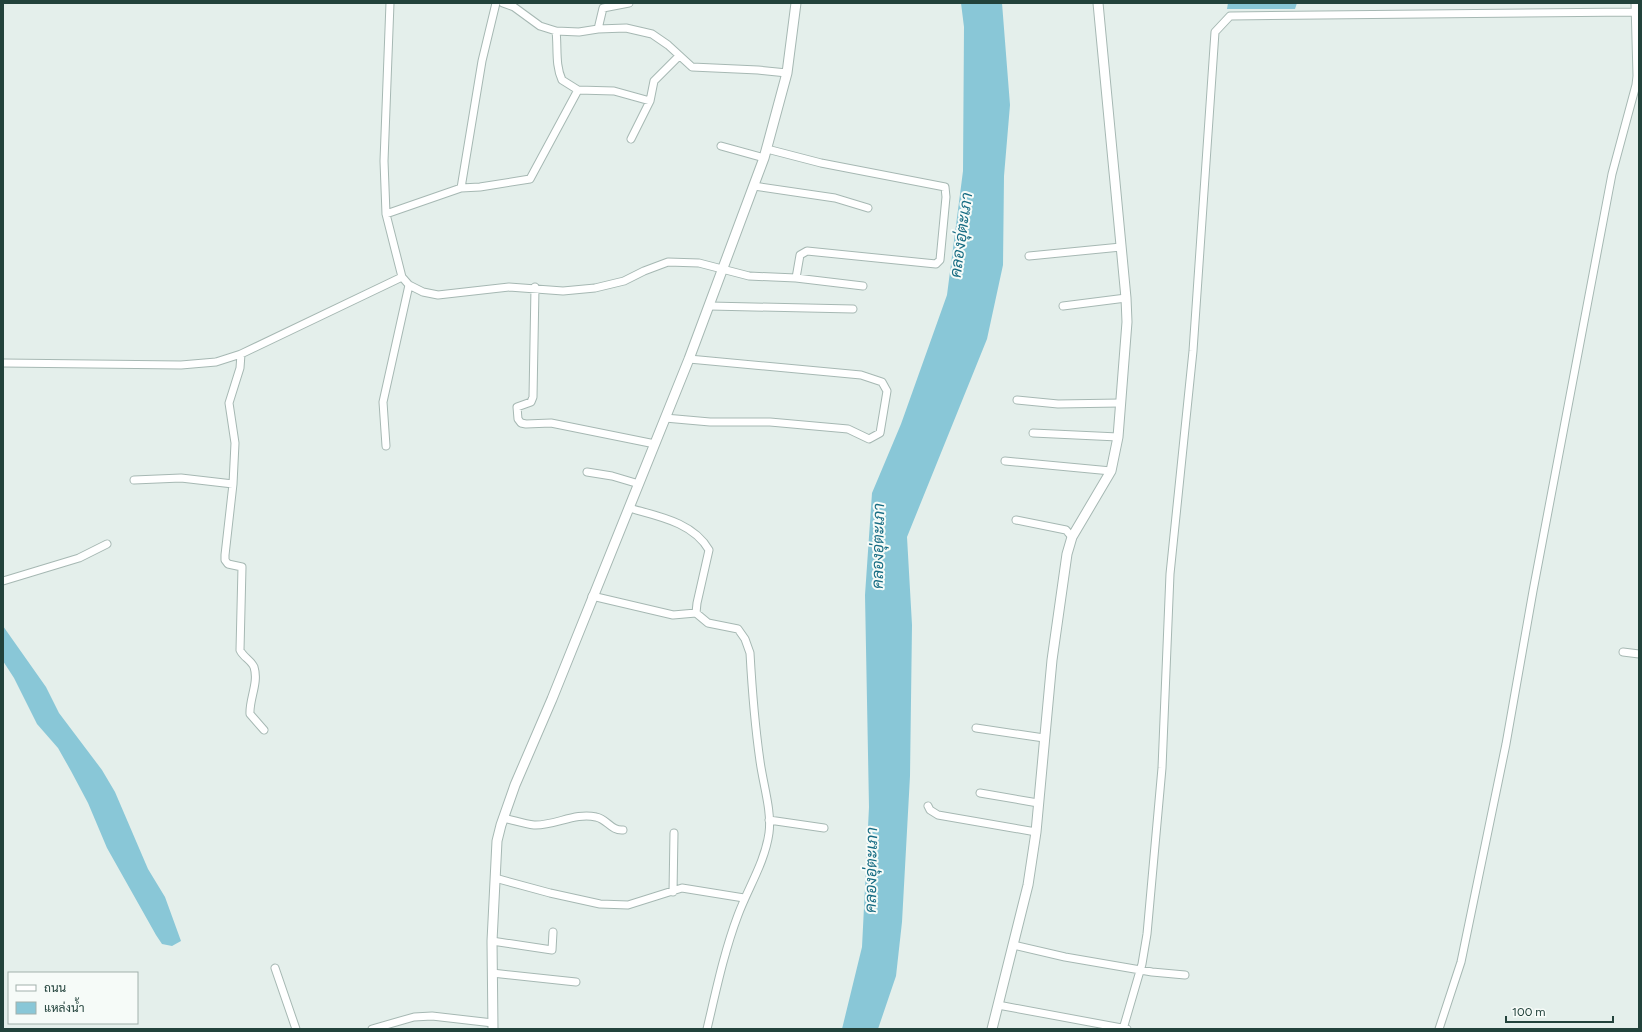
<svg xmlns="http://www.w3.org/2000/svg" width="1642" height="1032" viewBox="0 0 1642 1032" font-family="Figtree,Sarabun,sans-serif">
	<rect width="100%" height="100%" fill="#e4efeb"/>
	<path fill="#89c7d7" d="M 961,3 L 1002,3 L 1010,105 L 1004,176 L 1003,265 L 987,339 L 907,537 L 912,625 L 910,776 L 902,922 L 896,976 L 878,1029 L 842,1029 L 862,947 L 869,807 L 865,595 L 872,493 L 901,424 L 947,295 L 963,171 L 964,27 Z
		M 1228,3 L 1297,3 L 1295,9 L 1227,9 Z
		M 3,626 L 46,687 L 59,713 L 102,770 L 115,792 L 148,869 L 165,897 L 181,941 L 172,946 L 162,944 L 156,935 L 107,848 L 88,803 L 71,771 L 58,748 L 37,724 L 14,678 L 3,661 Z"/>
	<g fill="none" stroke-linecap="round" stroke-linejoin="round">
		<g stroke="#a6b8b3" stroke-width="9">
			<path id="minor" d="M 390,3 L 384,161 L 386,214 L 402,277 L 409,285 L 423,292 L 438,295 L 509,287 L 563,291 L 595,288 L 624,281 L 644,271 L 668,262 L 699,263 L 749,276 L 796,278 L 863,286
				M 503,3 L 514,7 L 540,26 L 556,31 L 579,32 L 598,29 L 626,28 L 652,34 L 668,45 L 692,67 L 758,70 L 787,73
				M 598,29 L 603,8 L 629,3
				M 556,31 C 558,48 555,65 562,80 L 578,90 L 614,91 L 650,101
				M 631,139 L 650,101 L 654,81 L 679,56
				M 721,146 L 764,158
				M 767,149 L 821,163 L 945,187 L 946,197 L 940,260 L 936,264 L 807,251 L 800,255 L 796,278
				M 754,186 L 835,198 L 868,208
				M 461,188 L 480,187 L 530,179 L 578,90
				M 386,214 L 461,188 L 482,61 L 496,3
				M 1029,256 L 1121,247
				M 535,287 L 533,397 L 531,402 L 517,407 L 518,419 L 521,423 L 526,424 L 551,423 L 655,444
				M 710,306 L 853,309
				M 1063,306 L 1126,298
				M 241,354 L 240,368 L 229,403 L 235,443 L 233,484 L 225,555 L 225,560 L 228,564 L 242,567 L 240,650 C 243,657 251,660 254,667 C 259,683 249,699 250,714 L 264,730
				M 3,363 L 181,365 L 216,362 L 241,354 L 402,277
				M 1017,400 L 1058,404 L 1120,403
				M 665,418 L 710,422 L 770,422 L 848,429 L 869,439 L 880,433 L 887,391 L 882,382 L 861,375 L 689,359
				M 1033,433 L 1118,437
				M 386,446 L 383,402 L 409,285
				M 1005,461 L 1111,471
				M 587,472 L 612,476 L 639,484
				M 134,480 L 181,478 L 233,484
				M 629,508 C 657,516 693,522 709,550 L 697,603 L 696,613 L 708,623 L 738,629 L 745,639 L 750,653 C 752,689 755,726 760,761 C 763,784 772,811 769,833 C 765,862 748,888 738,915 C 724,952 716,991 707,1029
				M 1016,520 L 1066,530 L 1072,537
				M 3,581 L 79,558 L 107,544
				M 592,596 L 673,615 L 696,613
				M 1623,652 L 1639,654
				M 976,728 L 1044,738
				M 980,793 L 1038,803
				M 928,806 L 930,810 L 938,815 L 1036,832
				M 503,818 C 513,820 524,824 534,825 C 555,826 575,812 596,817 C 607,819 611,831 623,830
				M 769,820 L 824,828
				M 495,878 L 550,893 L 600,904 L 628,905 L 682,888 L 744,898
				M 673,892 L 674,833
				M 492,941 L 552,950 L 553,932
				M 1013,945 L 1065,957 L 1152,972 L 1185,975
				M 275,968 L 296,1029
				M 492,973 L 576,982
				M 998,1005 L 1127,1029
				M 372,1029 L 414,1017 L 432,1016 L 493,1023
				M 1123,1029 L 1142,964 L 1147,934 L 1162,768 L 1170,574 L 1193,351 L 1215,32 L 1230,16 L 1634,12
				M 1439,1029 L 1461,962 L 1506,744 L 1533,591 L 1612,174 L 1636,85 L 1637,76 L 1635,3"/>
		</g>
		<g stroke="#a6b8b3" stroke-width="11">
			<path id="tertiary" d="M 493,1029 L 492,941 L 497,841 L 501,825 L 515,785 L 552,699 L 689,359 L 764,158 L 787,73 L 796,3
				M 992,1029 L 1028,885 L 1036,832 L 1052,660 L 1067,554 L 1072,537 L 1111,471 L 1118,437 L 1127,322 L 1126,298 L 1098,3"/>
		</g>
		<use href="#minor" stroke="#fff" stroke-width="7"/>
		<use href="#tertiary" stroke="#fff" stroke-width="9"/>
	</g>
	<g text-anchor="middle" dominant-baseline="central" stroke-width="4" stroke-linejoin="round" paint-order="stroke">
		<g font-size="16" font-style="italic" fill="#176c83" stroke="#f6fbf8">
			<text transform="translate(961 235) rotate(-82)">คลองอุ่ตะเภา</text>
			<text transform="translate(878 546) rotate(-89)">คลองอุ่ตะเภา</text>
			<text transform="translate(871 870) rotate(-89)">คลองอุ่ตะเภา</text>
		</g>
	</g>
	<rect width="1642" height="1032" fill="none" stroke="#22423b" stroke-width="8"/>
	<rect x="8" y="972" width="130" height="52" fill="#f6fbf8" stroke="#a1b1ac"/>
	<rect x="16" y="985" width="20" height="6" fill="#ffffff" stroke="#a1b1ac"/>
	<text x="44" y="992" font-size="12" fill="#22423b">ถนน</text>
	<rect x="16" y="1002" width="20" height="12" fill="#89c7d7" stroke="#a1b1ac"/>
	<text x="44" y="1012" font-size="12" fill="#22423b">แหล่งน้ำ</text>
	<path d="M1506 1016v6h107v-6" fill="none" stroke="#22423b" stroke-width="2"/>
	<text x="1512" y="1016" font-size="12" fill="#22423b" stroke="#f6fbf8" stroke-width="3" paint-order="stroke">100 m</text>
</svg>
